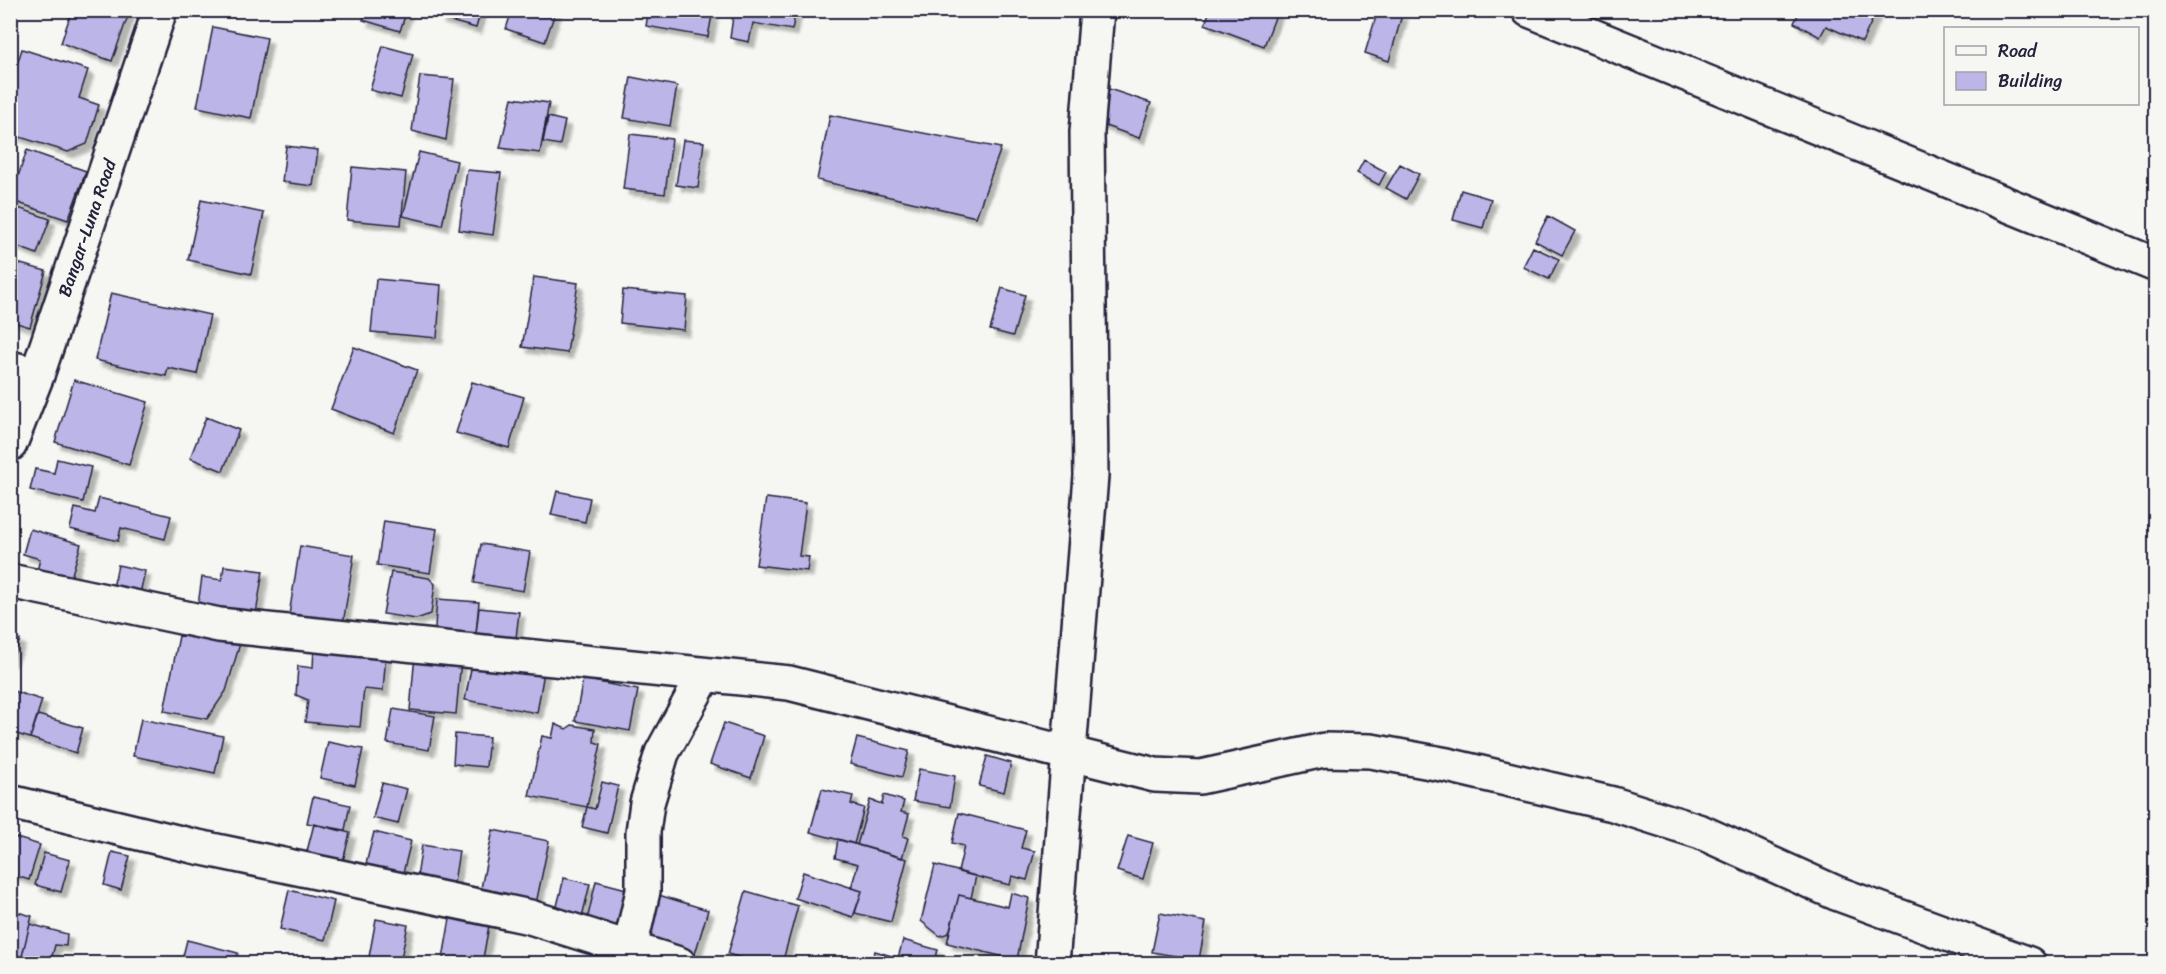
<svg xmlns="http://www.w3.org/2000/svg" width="2166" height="974" viewBox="0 0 2166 974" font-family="Sriracha,sans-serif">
	<defs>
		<filter id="shadow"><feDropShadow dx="5.5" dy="5.5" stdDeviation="1.5" flood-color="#0004"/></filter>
	</defs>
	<rect width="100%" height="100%" fill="#f6f6f2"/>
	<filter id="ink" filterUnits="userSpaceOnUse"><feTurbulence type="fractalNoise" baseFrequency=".0167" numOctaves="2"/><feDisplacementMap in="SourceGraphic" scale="12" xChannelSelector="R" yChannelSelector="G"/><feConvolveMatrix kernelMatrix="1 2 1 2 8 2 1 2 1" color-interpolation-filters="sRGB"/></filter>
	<g filter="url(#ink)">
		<path fill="#bcb5e7" stroke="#22223b" stroke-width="1.5" filter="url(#shadow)" d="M 72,10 L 122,10 L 129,13 L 112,61 L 61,43 Z
			M 366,10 L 407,10 L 400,31 L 363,20 Z
			M 441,10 L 481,10 L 476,28 L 439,18 Z
			M 512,10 L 556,10 L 545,42 L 506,29 Z
			M 713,10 L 708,37 L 646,26 L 648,14 L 632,11 Z
			M 734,10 L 796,10 L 792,30 L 753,23 L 749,42 L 730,38 Z
			M 1210,10 L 1278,10 L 1264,46 L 1205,24 Z
			M 1378,10 L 1402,15 L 1389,61 L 1365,53 Z
			M 1800,10 L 1877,10 L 1862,42 L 1826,26 L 1820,37 L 1794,23 Z
			M 213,27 L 267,38 L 251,118 L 197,107 Z
			M 383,46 L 413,54 L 401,98 L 370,90 Z
			M 22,49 L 88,70 L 79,98 L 99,105 L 87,144 L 68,152 L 10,134 L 10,86 Z
			M 420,76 L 454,79 L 446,140 L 412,131 Z
			M 631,77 L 677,86 L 670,126 L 624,118 Z
			M 1109,89 L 1151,103 L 1139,138 L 1097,123 Z
			M 512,98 L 549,103 L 540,153 L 500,148 Z
			M 830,115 L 1001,148 L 976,217 L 817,180 Z
			M 548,117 L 565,121 L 560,145 L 543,142 Z
			M 630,134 L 672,139 L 665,194 L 623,189 Z
			M 683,140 L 704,142 L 698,188 L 676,185 Z
			M 286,146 L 318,150 L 313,186 L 282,182 Z
			M 27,150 L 86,171 L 68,220 L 10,200 Z
			M 419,152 L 457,161 L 442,225 L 403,216 Z
			M 1364,160 L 1386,172 L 1379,185 L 1357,173 Z
			M 1400,164 L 1419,174 L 1406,199 L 1386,188 Z
			M 352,167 L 406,172 L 401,225 L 347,220 Z
			M 467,170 L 501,173 L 493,235 L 459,230 Z
			M 1461,190 L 1491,199 L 1483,228 L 1453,220 Z
			M 201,200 L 264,213 L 251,274 L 188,260 Z
			M 10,205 L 50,219 L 37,254 L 10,244 Z
			M 1548,216 L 1575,231 L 1562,255 L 1535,241 Z
			M 1533,247 L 1559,259 L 1549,279 L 1523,267 Z
			M 10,261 L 46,271 L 30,327 L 10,321 Z
			M 534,277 L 578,283 L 567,353 L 522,347 Z
			M 376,279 L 441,285 L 437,338 L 371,332 Z
			M 1002,288 L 1025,295 L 1013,336 L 990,330 Z
			M 623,290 L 687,296 L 684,330 L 620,323 Z
			M 111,293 L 210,315 L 197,374 L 168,368 L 166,376 L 95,360 Z
			M 354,347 L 417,370 L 394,433 L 331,409 Z
			M 74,380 L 148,402 L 129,465 L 55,442 Z
			M 472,382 L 524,397 L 509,448 L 456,433 Z
			M 206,417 L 239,430 L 223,471 L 190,458 Z
			M 57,459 L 91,467 L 83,502 L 30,490 L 35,469 L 54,473 Z
			M 557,491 L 590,498 L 585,522 L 551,515 Z
			M 99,498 L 171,516 L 165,539 L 121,528 L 118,541 L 70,529 L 75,508 L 95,513 Z
			M 766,498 L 806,503 L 799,556 L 809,557 L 807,571 L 756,565 Z
			M 384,521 L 437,529 L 430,573 L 377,565 Z
			M 30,529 L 81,544 L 67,591 L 37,571 L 40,559 L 23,554 Z
			M 481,544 L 530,552 L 523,591 L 474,583 Z
			M 300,546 L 354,555 L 343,624 L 289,615 Z
			M 118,565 L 145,571 L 139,598 L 112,592 Z
			M 224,566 L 263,571 L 256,614 L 198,605 L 202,577 L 222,580 Z
			M 391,572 L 429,578 L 435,584 L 431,614 L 416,619 L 383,614 Z
			M 437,599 L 479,602 L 475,643 L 434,640 Z
			M 479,608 L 519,612 L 515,647 L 475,643 Z
			M 10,636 L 20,640 L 10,662 Z
			M 179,636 L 241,640 L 226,691 L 207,719 L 164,711 Z
			M 314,647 L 386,654 L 383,691 L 364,689 L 360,727 L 305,722 L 308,700 L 296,695 L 298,666 L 313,668 Z
			M 415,655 L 461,660 L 456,714 L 410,710 Z
			M 473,658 L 544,672 L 537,713 L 465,700 Z
			M 583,679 L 638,690 L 630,731 L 575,721 Z
			M 10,690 L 42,700 L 30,738 L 10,732 Z
			M 393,709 L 435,716 L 429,750 L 387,743 Z
			M 38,715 L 83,728 L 76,753 L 30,738 Z
			M 141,719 L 223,736 L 215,773 L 133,756 Z
			M 724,723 L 764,736 L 751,778 L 710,764 Z
			M 555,724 L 566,729 L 572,725 L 595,729 L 594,742 L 601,744 L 587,807 L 529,796 L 542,736 L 552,738 Z
			M 455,734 L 489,737 L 486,767 L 453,764 Z
			M 857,738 L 909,751 L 902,777 L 850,764 Z
			M 328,742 L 363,749 L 355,785 L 320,778 Z
			M 987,756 L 1011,763 L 1004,792 L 979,786 Z
			M 919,769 L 955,776 L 950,807 L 913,801 Z
			M 602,782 L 618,786 L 607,833 L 582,827 L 587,807 L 595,809 Z
			M 382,783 L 407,789 L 398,824 L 373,818 Z
			M 822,789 L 853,796 L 851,804 L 864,808 L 854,844 L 810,832 Z
			M 884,795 L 904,801 L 901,812 L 909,814 L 903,836 L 908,838 L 902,858 L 857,845 L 870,800 L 882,804 Z
			M 313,797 L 350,805 L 345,830 L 307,823 Z
			M 959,813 L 1026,830 L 1021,848 L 1035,851 L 1027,880 L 1012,876 L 1010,885 L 958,872 L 964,846 L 952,843 Z
			M 314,824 L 350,833 L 341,869 L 305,859 Z
			M 493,830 L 549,841 L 536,904 L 480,893 Z
			M 374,832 L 411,841 L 401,881 L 364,872 Z
			M 10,836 L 40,845 L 29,880 L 10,874 Z
			M 1128,836 L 1153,843 L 1143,879 L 1117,871 Z
			M 838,839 L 907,859 L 891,922 L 855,913 L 862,891 L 851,888 L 858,864 L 835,858 Z
			M 422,845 L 459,851 L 454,883 L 417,877 Z
			M 112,852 L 130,856 L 121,890 L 104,885 Z
			M 44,853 L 70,860 L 61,892 L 35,885 Z
			M 935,865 L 976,876 L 971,898 L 959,895 L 949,933 L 940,936 L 921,921 Z
			M 803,872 L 862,891 L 853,917 L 795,898 Z
			M 564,878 L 590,884 L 581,921 L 555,914 Z
			M 596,881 L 634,891 L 621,935 L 586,925 Z
			M 289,890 L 334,901 L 325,940 L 280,929 Z
			M 746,891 L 798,906 L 782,964 L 761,964 L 728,954 Z
			M 652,893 L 708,910 L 695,954 L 639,937 Z
			M 1011,893 L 1029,898 L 1017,960 L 947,943 L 959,895 L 1008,907 Z
			M 10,910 L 32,916 L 20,964 L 10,964 Z
			M 451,913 L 490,920 L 482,964 L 442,964 Z
			M 1160,913 L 1206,922 L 1199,960 L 1152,952 Z
			M 376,919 L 408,925 L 400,963 L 369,957 Z
			M 30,924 L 67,934 L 66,946 L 55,945 L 50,964 L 20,964 Z
			M 187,940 L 238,953 L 235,964 L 181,964 Z
			M 903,940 L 938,950 L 934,964 L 871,964 L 875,951 L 898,958 Z"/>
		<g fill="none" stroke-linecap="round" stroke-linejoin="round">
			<g stroke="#22223b" stroke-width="38">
				<path id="minor" d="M 1529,10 L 2156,265
					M 10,368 L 37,375
					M 10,581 L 219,625 L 789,683 L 1155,775 L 1200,777 L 1324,750 L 1371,751 L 1447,765 L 1613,804 L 1701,832 L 1836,893 L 2029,964
					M 10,802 L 193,846 L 530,917 L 679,964
					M 630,948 L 643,891 L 643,832 L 647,803 L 662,753 L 704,676
					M 1052,964 L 1091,476 L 1087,132 L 1097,10"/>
			</g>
			<g stroke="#22223b" stroke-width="38">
				<path id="major" d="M 10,444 L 37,375 L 160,10"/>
			</g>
			<use href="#minor" stroke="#f6f6f2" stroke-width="33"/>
			<use href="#major" stroke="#f6f6f2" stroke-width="33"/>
		</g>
	</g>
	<g text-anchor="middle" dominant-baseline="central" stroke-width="5" stroke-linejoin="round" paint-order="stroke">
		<g font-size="18" fill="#22223b" stroke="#f6f6f2">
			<text transform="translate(87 228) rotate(-71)">Bangar-Luna Road</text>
		</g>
	</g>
	<rect width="2166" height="974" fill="none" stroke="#f6f6f2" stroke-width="36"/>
	<rect x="18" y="18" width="2130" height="938" fill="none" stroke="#22223b" stroke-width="2" filter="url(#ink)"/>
	<rect x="1944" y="27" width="195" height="78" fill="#f6f6f2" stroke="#a1a1a9" stroke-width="1.5"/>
	<rect x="1956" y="46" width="30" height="9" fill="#f6f6f2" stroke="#a1a1a9" stroke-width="1.5"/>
	<text x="1998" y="57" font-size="18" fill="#22223b">Road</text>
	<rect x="1956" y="72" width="30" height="18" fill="#bcb5e7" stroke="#a1a1a9" stroke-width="1.5"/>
	<text x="1998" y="87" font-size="18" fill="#22223b">Building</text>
</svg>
